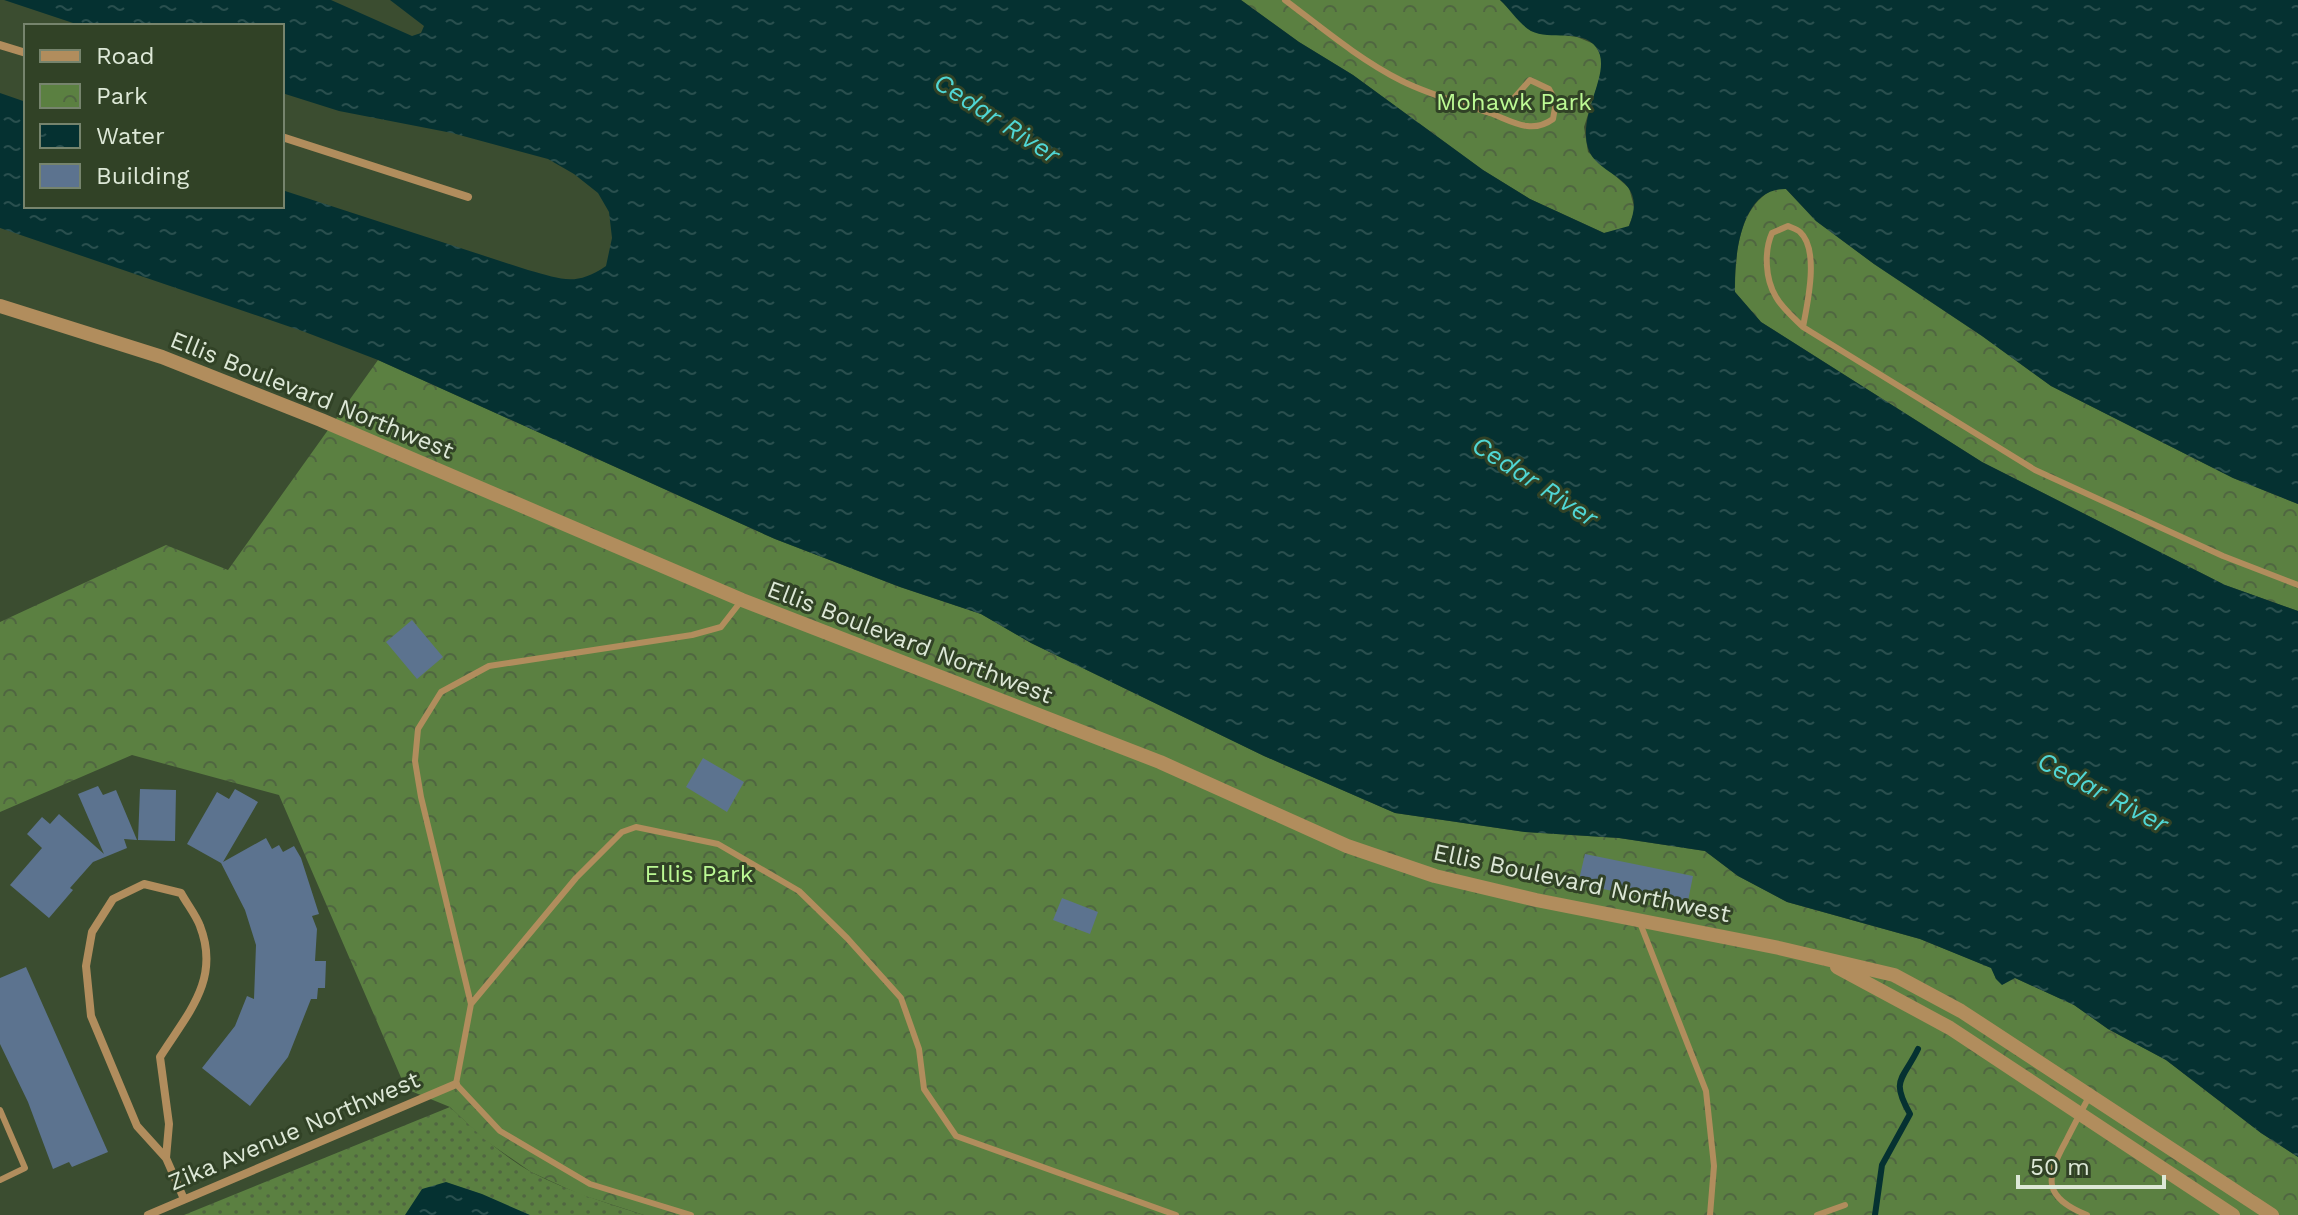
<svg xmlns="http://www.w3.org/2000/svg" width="2298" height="1215" viewBox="0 0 2298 1215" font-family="'Work Sans',sans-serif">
	<defs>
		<pattern id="grass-dots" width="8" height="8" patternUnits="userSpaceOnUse" patternTransform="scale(2)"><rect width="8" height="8" fill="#5b8041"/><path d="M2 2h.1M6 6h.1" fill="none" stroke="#506641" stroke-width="1.8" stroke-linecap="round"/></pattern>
		<pattern id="park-crowns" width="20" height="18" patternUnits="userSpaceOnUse" patternTransform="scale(2)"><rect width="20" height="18" fill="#5b8041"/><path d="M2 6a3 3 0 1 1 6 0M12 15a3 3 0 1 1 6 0" fill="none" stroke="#506641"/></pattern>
		<pattern id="water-ripples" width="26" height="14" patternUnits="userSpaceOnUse" patternTransform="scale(2)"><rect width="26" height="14" fill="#053131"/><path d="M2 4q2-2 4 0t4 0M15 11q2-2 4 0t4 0" fill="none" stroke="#294f4e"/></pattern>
	</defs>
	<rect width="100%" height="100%" fill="#3b4d30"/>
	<path fill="url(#grass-dots)" d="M 450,1107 C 476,1131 502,1156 533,1173 C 568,1191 606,1203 644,1215 L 184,1215 Z"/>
	<path fill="url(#park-crowns)" d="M 1241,0 L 1500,0 L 1531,31 L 1577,37 L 1594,44 L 1602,57 L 1601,74 L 1584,127 L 1588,152 L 1629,188 L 1635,210 L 1628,228 L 1604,233 L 1530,199 L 1483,170 L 1353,75 L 1299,42 Z
		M 1774,189 L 1786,189 L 1816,221 L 1874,264 L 1982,336 L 2051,386 L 2233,478 L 2298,504 L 2298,611 L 2225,585 L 1982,462 L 1761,322 L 1735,292 C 1735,256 1738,207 1774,189 Z
		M 378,360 L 775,539 L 900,587 L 981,614 L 1031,643 L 1264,756 L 1395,813 L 1525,832 L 1619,838 L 1705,851 L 1738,876 L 1787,902 L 1920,939 L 1992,968 L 1996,979 L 2015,978 L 2074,1005 L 2108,1029 L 2166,1060 L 2261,1133 L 2298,1157 L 2298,1215 L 644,1215 L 579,1194 L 531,1172 L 485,1140 L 450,1107 L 406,1089 L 279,795 L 132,755 L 0,812 L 0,622 L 166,545 L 228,570 Z"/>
	<path fill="url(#water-ripples)" d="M 4,0 L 331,0 L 412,36 L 421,33 L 424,26 L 390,0 L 1241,0 L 1299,42 L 1353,75 L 1483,170 L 1530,199 L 1604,233 L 1629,226 C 1650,175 1597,178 1588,148 C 1577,112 1614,71 1596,47 C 1581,28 1550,41 1531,31 C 1520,25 1510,9 1500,0 L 2298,0 L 2298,504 L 2233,478 L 2051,386 L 1982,336 L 1874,264 L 1816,221 L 1786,189 C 1740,188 1734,258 1735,292 L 1761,322 L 1982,462 L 2225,585 L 2298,611 L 2298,1157 L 2261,1133 L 2166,1060 L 2108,1029 L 2074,1005 L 2015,978 L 2002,985 L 1996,979 L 1991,968 L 1920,939 L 1787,902 L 1738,876 L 1705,851 L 1619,838 L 1525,832 L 1395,813 L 1264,756 L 1031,643 L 981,614 L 900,587 L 775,539 L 378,360 L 305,332 L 0,228 L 0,93 L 26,102 L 26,206 L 282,206 L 282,190 L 528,270 C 562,279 575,287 606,266 L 612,238 L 609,212 L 598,193 L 574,174 L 548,159 L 452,133 L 339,111 L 282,93 L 282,26 L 82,26 Z
		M 446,1182 L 482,1194 L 530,1215 L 405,1215 L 422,1189 Z"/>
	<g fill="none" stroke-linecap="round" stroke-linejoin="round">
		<path stroke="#053131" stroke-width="6" d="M 1875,1215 L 1882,1165 L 1910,1114 C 1890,1079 1903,1080 1918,1049"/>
	</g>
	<path fill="#5c738f" d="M 412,620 L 443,657 L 417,679 L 386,642 Z
		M 703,758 L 744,782 L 727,812 L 686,787 Z
		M 98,786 L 103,795 L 116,790 L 137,840 L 124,839 L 127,848 L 93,862 L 70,888 L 73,890 L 49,918 L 10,885 L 42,848 L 27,834 L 42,817 L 50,824 L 59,814 L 104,854 L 78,794 Z
		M 140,789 L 176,790 L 175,841 L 138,840 Z
		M 235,789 L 258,802 L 223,862 L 266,838 L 272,849 L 279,845 L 283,852 L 294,846 L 301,858 L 319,914 L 312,916 L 317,929 L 315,961 L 326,961 L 325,988 L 318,988 L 317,999 L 311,999 L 288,1057 L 250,1106 L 202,1068 L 235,1026 L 247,996 L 254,999 L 256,945 L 245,910 L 221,863 L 187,844 L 217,792 L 229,799 Z
		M 1585,854 L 1693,876 L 1687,906 L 1578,884 Z
		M 1062,898 L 1098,912 L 1090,934 L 1053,920 Z
		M 26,967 L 108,1152 L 72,1167 L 69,1162 L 53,1169 L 28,1102 L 0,1044 L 0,978 Z"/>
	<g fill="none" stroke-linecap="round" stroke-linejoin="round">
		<path stroke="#b18d5d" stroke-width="6" d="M 1285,0 C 1322,28 1360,60 1402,81 C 1430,95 1461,103 1490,113 C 1512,121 1531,135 1553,119 L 1556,102 L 1549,89 L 1530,80 L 1507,106 L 1490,113
			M 1803,327 C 1807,305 1820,250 1800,232 C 1797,229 1792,228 1788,226 L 1772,233 C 1764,251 1765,279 1776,297 C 1782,308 1794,318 1803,327 L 2035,470 L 2223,556 L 2298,585
			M 1640,923 L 1706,1091 L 1714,1166 L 1710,1215
			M 471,1004 L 576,878 L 622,832 L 636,827 L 718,844 L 799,891 L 847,938 L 901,998 L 919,1049 L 924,1089 L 956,1136 L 1176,1215
			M 0,1110 L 25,1168 L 0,1180
			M 691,1215 L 590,1184 L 500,1131 L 456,1084 L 471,1004 L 421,797 L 415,761 L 418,729 L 441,692 L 489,666 L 692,635 L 721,627 L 742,600
			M 1817,1215 L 1845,1205
			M 2087,1215 C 2043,1197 2045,1179 2066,1141 C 2074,1125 2082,1110 2090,1095"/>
		<path stroke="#b18d5d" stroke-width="8" d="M 0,45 L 26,53
			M 282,137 L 468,197
			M 166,1158 L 169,1124 L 160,1057 C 187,1014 221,980 200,926 C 196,915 187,904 181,893 L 144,884 L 113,899 L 92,932 L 86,966 L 91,1016 L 137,1126 L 166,1158 L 184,1199
			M 148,1215 L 456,1084"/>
		<path stroke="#b18d5d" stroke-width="14" d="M 0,306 L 162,357 L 321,420 L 742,600 L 1160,762 L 1347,846 L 1435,876 L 1536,900 L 1779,948 L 1894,975 L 1961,1011 L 2272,1215
			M 1837,967 L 1950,1028 L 2233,1215"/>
	</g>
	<g text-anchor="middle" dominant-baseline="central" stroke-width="6" stroke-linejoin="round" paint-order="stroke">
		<g font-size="24" fill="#bcf994" stroke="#314226">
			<text x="1514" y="102">Mohawk Park</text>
			<text x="699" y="874">Ellis Park</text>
		</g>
		<g font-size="24" fill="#dde8d7" stroke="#314226">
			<text transform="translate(312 395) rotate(22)">Ellis Boulevard Northwest</text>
			<text transform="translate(910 642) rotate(21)">Ellis Boulevard Northwest</text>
			<text transform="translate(1582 883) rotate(12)">Ellis Boulevard Northwest</text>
			<text transform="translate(294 1131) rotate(-23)">Zika Avenue Northwest</text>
		</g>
		<g font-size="26" font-style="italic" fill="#50d6d4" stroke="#314226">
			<text transform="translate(997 118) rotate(33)">Cedar River</text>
			<text transform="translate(1535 481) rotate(33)">Cedar River</text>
			<text transform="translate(2103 792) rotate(28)">Cedar River</text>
		</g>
	</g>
	<rect x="24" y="24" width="260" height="184" fill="#314226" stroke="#76846d" stroke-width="2"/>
	<rect x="40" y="50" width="40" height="12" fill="#b18d5d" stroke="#76846d" stroke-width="2"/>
	<text x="96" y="64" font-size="24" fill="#dde8d7">Road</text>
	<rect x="40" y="84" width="40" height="24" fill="url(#park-crowns)" stroke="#76846d" stroke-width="2"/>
	<text x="96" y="104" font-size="24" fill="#dde8d7">Park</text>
	<rect x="40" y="124" width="40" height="24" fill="url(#water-ripples)" stroke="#76846d" stroke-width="2"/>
	<text x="96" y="144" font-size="24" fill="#dde8d7">Water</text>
	<rect x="40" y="164" width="40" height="24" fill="#5c738f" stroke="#76846d" stroke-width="2"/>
	<text x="96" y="184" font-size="24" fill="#dde8d7">Building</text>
	<path d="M2018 1175v12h146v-12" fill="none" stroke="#dde8d7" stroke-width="4"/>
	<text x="2030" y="1175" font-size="24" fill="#dde8d7" stroke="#314226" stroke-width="6" paint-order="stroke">50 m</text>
</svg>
